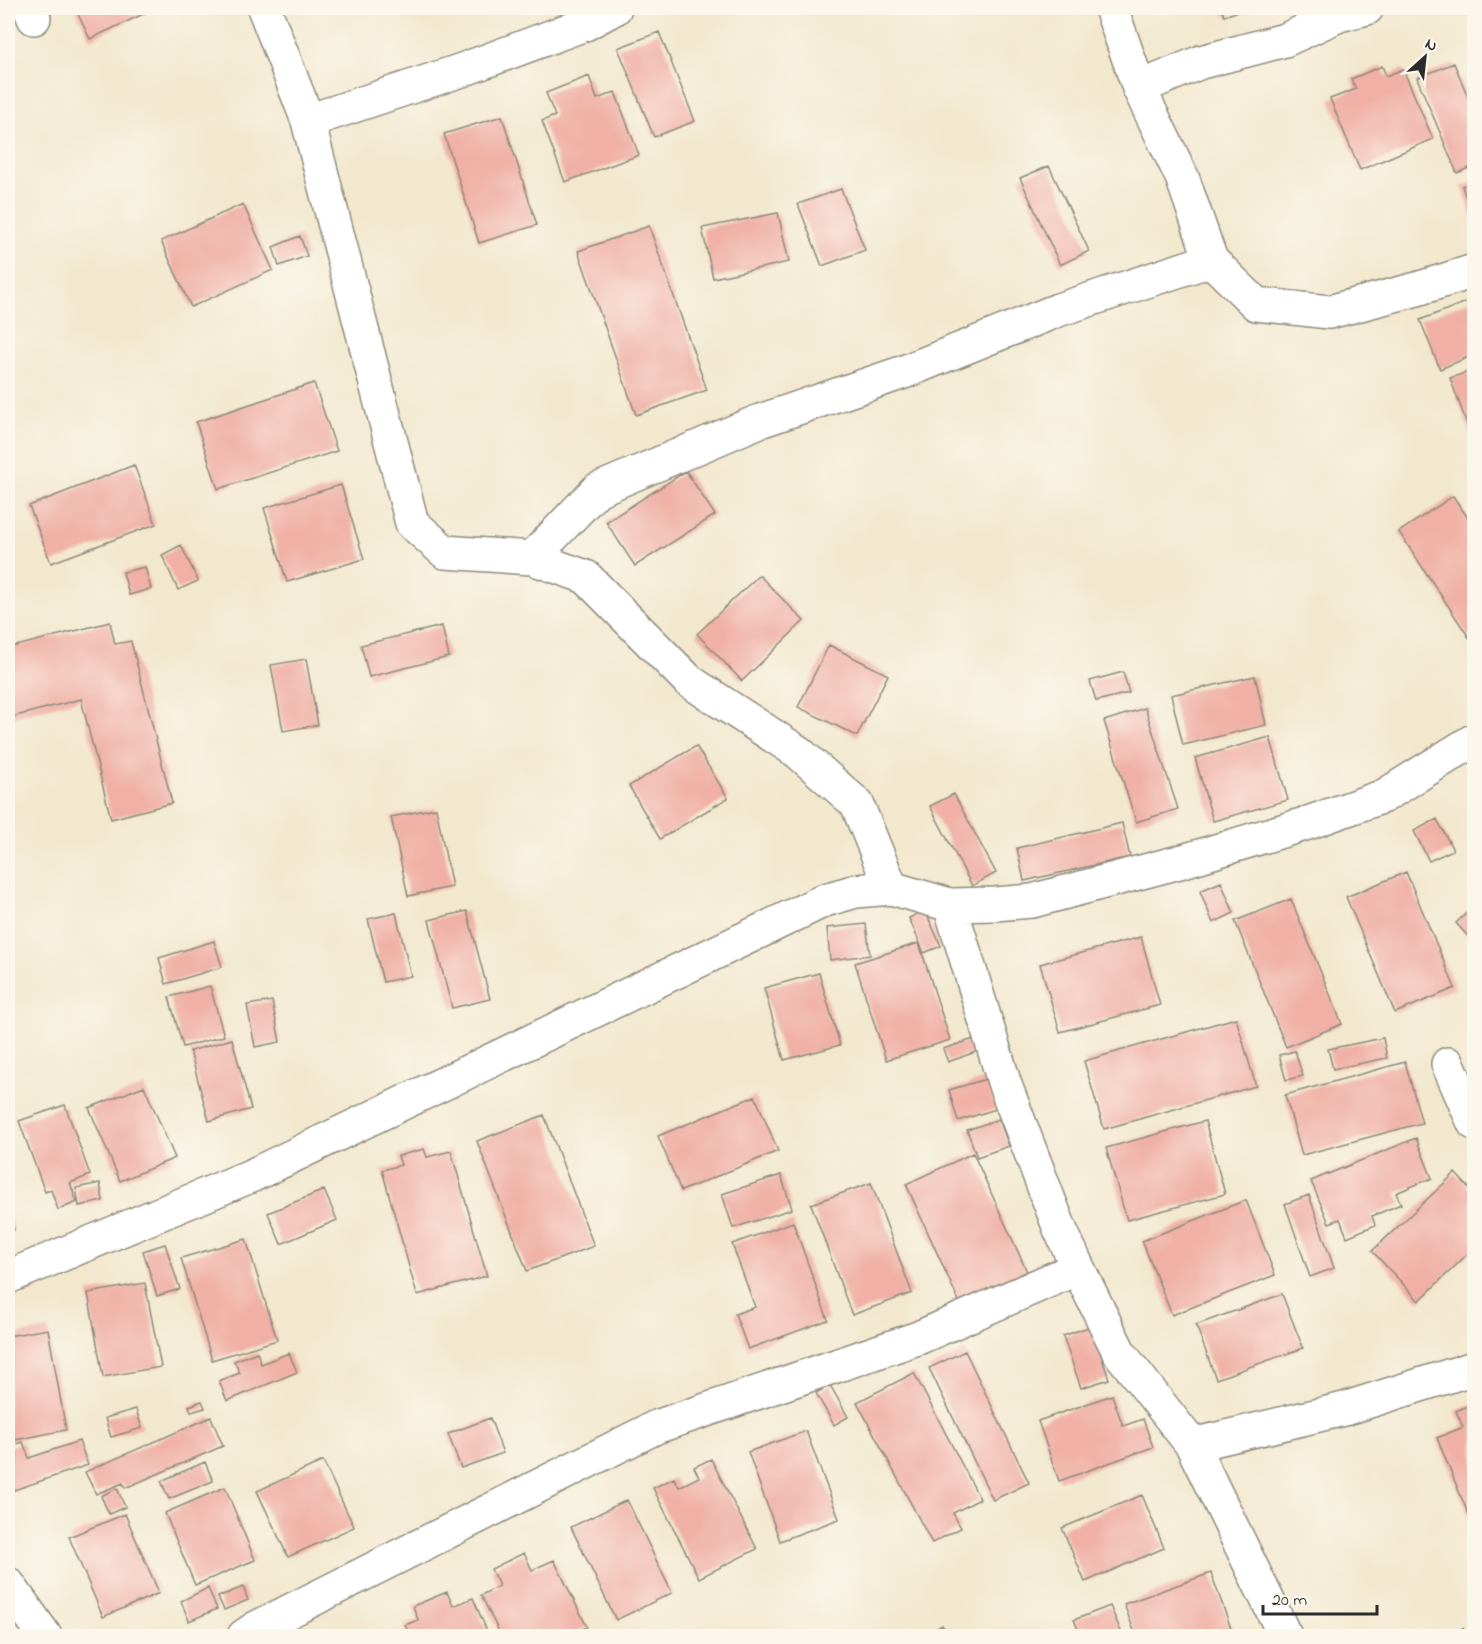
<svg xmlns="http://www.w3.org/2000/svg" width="1482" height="1644" viewBox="0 0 1482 1644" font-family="'Indie Flower',sans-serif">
	<rect width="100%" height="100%" fill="#fbf7ec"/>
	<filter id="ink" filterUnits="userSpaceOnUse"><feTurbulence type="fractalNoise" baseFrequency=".0167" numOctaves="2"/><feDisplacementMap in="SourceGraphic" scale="12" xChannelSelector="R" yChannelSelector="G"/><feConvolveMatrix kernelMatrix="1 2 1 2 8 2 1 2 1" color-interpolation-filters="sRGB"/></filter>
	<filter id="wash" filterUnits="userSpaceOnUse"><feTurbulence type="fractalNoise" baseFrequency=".008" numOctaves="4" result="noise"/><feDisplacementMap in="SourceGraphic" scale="24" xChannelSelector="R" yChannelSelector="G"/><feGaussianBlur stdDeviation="1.35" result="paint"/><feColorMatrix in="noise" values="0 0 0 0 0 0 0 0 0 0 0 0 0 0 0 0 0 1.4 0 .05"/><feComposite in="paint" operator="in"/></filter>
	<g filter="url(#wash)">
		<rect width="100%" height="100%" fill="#f2e8ce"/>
		<g id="blocks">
			<path fill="#f0b0a5" d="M 75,8 L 156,8 L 90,39 Z
				M 472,8 L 496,8 L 474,15 Z
				M 1221,8 L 1248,8 L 1224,16 Z
				M 659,32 L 695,121 L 654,137 L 618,48 Z
				M 1454,63 L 1474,112 L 1474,166 L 1457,173 L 1417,78 Z
				M 1382,66 L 1386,76 L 1403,69 L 1433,139 L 1360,170 L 1330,99 L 1356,89 L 1351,79 Z
				M 589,76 L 597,99 L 615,92 L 639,155 L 565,182 L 542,121 L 555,116 L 546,93 Z
				M 502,116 L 537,225 L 479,243 L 444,134 Z
				M 1049,166 L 1089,251 L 1060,265 L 1020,178 Z
				M 1474,182 L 1474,222 L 1462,186 Z
				M 841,189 L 865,250 L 822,266 L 798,204 Z
				M 243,204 L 273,270 L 191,307 L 161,241 Z
				M 778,213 L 789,262 L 713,278 L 702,228 Z
				M 649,226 L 707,390 L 636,415 L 578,251 Z
				M 300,236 L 307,256 L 279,266 L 273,247 Z
				M 1474,299 L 1474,355 L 1440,369 L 1420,320 Z
				M 1474,370 L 1474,443 L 1450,378 Z
				M 314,383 L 337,451 L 218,489 L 196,422 Z
				M 134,465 L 156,524 L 51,563 L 29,506 Z
				M 686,471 L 715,515 L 635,566 L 606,522 Z
				M 341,485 L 364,559 L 287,582 L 264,508 Z
				M 1453,496 L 1474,527 L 1474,645 L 1399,532 Z
				M 181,545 L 198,581 L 178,590 L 162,555 Z
				M 145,567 L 151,589 L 129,595 L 123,572 Z
				M 759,575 L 804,621 L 742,681 L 697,634 Z
				M 110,622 L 115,644 L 131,641 L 172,803 L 111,819 L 81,699 L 8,718 L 8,648 Z
				M 442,626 L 449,657 L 369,677 L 361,645 Z
				M 829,645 L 888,675 L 857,736 L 798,707 Z
				M 306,659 L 318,725 L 283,731 L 271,665 Z
				M 1123,672 L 1129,693 L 1096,701 L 1090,681 Z
				M 1255,676 L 1266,725 L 1183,745 L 1171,695 Z
				M 1145,708 L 1178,809 L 1136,822 L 1104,721 Z
				M 1270,737 L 1288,800 L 1213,821 L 1195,758 Z
				M 696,746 L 728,798 L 660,839 L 629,786 Z
				M 954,794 L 996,873 L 972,886 L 930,806 Z
				M 436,808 L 452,887 L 408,896 L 391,817 Z
				M 1437,819 L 1453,850 L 1429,861 L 1414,831 Z
				M 1122,823 L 1130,857 L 1024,881 L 1017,848 Z
				M 1406,872 L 1455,988 L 1395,1013 L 1346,897 Z
				M 1221,882 L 1234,913 L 1213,923 L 1200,891 Z
				M 1291,899 L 1342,1024 L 1286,1047 L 1235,921 Z
				M 1474,906 L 1474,943 L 1456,923 Z
				M 925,910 L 941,946 L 924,953 L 909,918 Z
				M 467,911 L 490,999 L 452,1008 L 429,920 Z
				M 396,913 L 411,976 L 383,982 L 368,919 Z
				M 866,924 L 870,955 L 830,960 L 827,928 Z
				M 1141,937 L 1160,1005 L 1060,1032 L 1040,964 Z
				M 214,941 L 222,967 L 166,984 L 159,958 Z
				M 919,943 L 950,1040 L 886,1060 L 855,963 Z
				M 819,973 L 840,1045 L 784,1060 L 764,988 Z
				M 210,986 L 224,1036 L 183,1047 L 169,997 Z
				M 272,1001 L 280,1042 L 255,1047 L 247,1005 Z
				M 1236,1018 L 1256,1086 L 1104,1129 L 1084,1061 Z
				M 1383,1038 L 1387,1058 L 1333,1069 L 1328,1049 Z
				M 232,1039 L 251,1109 L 209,1121 L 190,1051 Z
				M 974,1039 L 978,1051 L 948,1062 L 943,1049 Z
				M 1295,1051 L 1303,1076 L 1286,1080 L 1279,1055 Z
				M 1405,1062 L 1422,1123 L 1302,1155 L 1285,1095 Z
				M 986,1079 L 996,1109 L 958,1121 L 949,1090 Z
				M 144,1086 L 175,1158 L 120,1181 L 89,1108 Z
				M 755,1096 L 778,1151 L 681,1191 L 658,1136 Z
				M 65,1105 L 90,1175 L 70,1183 L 77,1202 L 58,1210 L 51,1190 L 45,1192 L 19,1121 Z
				M 544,1115 L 594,1246 L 527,1271 L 477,1141 Z
				M 999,1119 L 1009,1146 L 977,1157 L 967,1130 Z
				M 1205,1121 L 1225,1194 L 1127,1220 L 1106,1148 Z
				M 1416,1138 L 1432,1178 L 1396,1193 L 1401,1204 L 1372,1216 L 1375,1225 L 1347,1237 L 1340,1219 L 1329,1223 L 1311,1181 Z
				M 424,1149 L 427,1157 L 451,1151 L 487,1276 L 417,1295 L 382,1170 L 401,1165 L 398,1156 Z
				M 973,1153 L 1029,1276 L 961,1306 L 906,1184 Z
				M 1455,1173 L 1474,1193 L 1474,1248 L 1419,1301 L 1372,1251 Z
				M 781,1175 L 792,1209 L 733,1228 L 722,1194 Z
				M 100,1183 L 103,1201 L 79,1206 L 76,1188 Z
				M 871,1183 L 912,1293 L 852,1315 L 811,1204 Z
				M 324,1190 L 337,1220 L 281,1244 L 268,1213 Z
				M 1309,1195 L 1334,1268 L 1310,1277 L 1285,1204 Z
				M 1246,1200 L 1275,1275 L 1172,1315 L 1142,1241 Z
				M 8,1208 L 14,1230 L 8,1231 Z
				M 793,1222 L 828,1320 L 748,1349 L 735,1314 L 755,1307 L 732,1244 Z
				M 246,1239 L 277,1340 L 212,1360 L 181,1258 Z
				M 165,1244 L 180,1289 L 157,1296 L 143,1251 Z
				M 145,1283 L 161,1367 L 103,1377 L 88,1293 Z
				M 1282,1294 L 1303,1348 L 1216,1379 L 1196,1325 Z
				M 1091,1326 L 1109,1379 L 1081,1388 L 1063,1336 Z
				M 48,1329 L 66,1430 L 10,1441 L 8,1430 L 8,1336 Z
				M 965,1351 L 1029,1483 L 993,1500 L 929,1368 Z
				M 257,1352 L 261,1364 L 289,1353 L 297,1372 L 227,1401 L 219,1381 L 240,1373 L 234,1361 Z
				M 914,1373 L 980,1499 L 953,1513 L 961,1528 L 932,1543 L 857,1402 Z
				M 830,1385 L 848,1417 L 834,1425 L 816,1393 Z
				M 1112,1395 L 1123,1426 L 1143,1419 L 1153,1447 L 1059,1481 L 1038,1421 Z
				M 202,1401 L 205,1408 L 191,1412 L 189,1406 Z
				M 1474,1403 L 1474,1528 L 1437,1438 L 1463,1427 L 1456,1411 Z
				M 136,1409 L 142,1428 L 111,1437 L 105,1418 Z
				M 211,1417 L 223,1446 L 125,1488 L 123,1483 L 96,1494 L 85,1472 Z
				M 490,1418 L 503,1453 L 461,1468 L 448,1434 Z
				M 806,1431 L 839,1519 L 780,1541 L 748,1452 Z
				M 79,1441 L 88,1465 L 11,1491 L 8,1480 L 8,1447 L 23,1442 L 29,1458 Z
				M 711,1459 L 757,1549 L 699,1578 L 653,1488 L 674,1478 L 679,1487 L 699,1477 L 694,1467 Z
				M 323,1461 L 354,1527 L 288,1557 L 257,1491 Z
				M 205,1462 L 213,1481 L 169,1499 L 161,1481 Z
				M 225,1487 L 255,1560 L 195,1585 L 165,1513 Z
				M 117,1488 L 125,1507 L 109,1514 L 101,1496 Z
				M 1142,1495 L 1164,1548 L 1085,1582 L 1062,1528 Z
				M 627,1500 L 672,1593 L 616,1620 L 571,1527 Z
				M 125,1514 L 159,1593 L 103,1617 L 69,1537 Z
				M 524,1553 L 532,1570 L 554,1560 L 587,1627 L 567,1636 L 501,1636 L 481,1595 L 499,1586 L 491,1569 Z
				M 1211,1573 L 1233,1634 L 1226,1636 L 1136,1636 L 1124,1604 Z
				M 243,1587 L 248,1600 L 224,1610 L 218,1597 Z
				M 208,1588 L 217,1609 L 189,1621 L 181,1601 Z
				M 447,1592 L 453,1606 L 473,1598 L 489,1636 L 410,1636 L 405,1625 L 418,1620 L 413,1606 Z
				M 1110,1606 L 1123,1636 L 1081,1636 L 1074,1620 Z
				M 942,1625 L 949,1636 L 923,1636 Z
				M 1463,1628 L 1466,1636 L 1442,1636 Z"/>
		</g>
	</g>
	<g filter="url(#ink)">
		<use href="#blocks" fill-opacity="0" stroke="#8e8a7c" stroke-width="1.5"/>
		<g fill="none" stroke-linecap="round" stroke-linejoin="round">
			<g stroke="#8e8a7c" stroke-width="36">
				<path id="minor" d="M 30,8 L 34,18
					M 264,8 L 308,121 L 412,523 L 445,552 L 532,558 L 586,577 L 689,681 L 798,752 L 857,804 L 891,888
					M 1111,8 L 1139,88 L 1182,177 L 1211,260 L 1256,304 L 1329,312 L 1417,289 L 1474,271
					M 1139,88 L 1201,62 L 1285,40 L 1339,15 L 1367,8
					M 308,121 L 462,70 L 585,24 L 615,8
					M 532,558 L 597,490 L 757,422 L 904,372 L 1058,310 L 1211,260
					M 950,905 L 1005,1085 L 1060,1229 L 1078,1268 L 1119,1352 L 1192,1445 L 1285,1636
					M 1448,1064 L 1474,1123
					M 8,1277 L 253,1175 L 825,900 L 856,891 L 891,888 L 950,905 L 995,904 L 1032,901 L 1183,861 L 1308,823 L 1384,796 L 1474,740
					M 1192,1445 L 1344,1409 L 1474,1368
					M 8,1584 L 45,1636
					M 244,1636 L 256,1628 L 656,1427 L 918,1338 L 1078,1268"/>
			</g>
			<use href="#minor" stroke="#fff" stroke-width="33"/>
		</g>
	</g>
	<rect width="1482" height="1644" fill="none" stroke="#fbf7ec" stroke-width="30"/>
	<g transform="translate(1425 57) rotate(27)" stroke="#fbf7ec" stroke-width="4.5" paint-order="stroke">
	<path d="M0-4.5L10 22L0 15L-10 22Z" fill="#2b2b2b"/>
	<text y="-9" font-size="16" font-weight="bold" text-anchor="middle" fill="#2b2b2b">N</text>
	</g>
	<path d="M1263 1605v9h114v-9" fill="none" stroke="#2b2b2b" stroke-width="3"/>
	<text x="1272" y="1605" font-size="18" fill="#2b2b2b" stroke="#fbf7ec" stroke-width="4.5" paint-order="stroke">20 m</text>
</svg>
